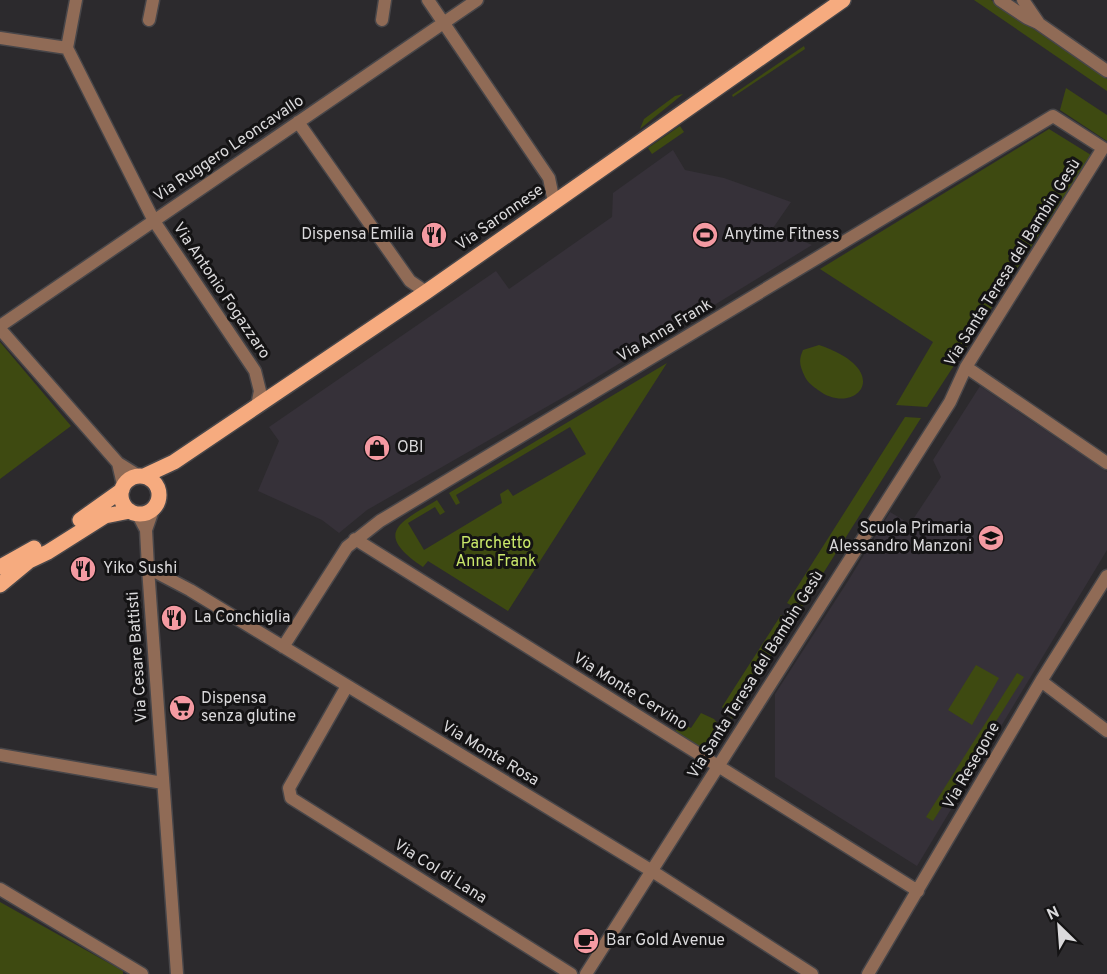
<svg xmlns="http://www.w3.org/2000/svg" width="1107" height="974" viewBox="0 0 1107 974" font-family="Overpass,sans-serif">
	<rect width="100%" height="100%" fill="#2c2a2d"/>
	<path fill="#363139" d="M 673,150 L 685,170 L 724,178 L 791,202 L 773,228 L 812,245 L 576,390 L 367,510 L 339,533 L 322,520 L 258,491 L 279,441 L 269,427 L 496,271 L 509,289 L 612,217 L 613,193 Z
		M 980,386 L 1107,472 L 1107,550 L 917,866 L 775,777 L 775,694 L 848,581 L 890,512 L 910,524 L 941,477 L 933,460 Z"/>
	<path fill="#3e4a11" d="M 974,0 L 991,0 L 1107,79 L 1107,91 Z
		M 804,46 L 805,49 L 733,97 L 732,95 Z
		M 1066,88 L 1107,115 L 1107,141 L 1060,110 Z
		M 683,94 L 640,129 L 644,119 L 675,96 Z
		M 680,126 L 684,132 L 652,154 L 648,148 Z
		M 1049,129 L 1091,155 L 927,407 L 896,405 L 933,342 L 820,269 Z
		M 0,342 L 71,426 L 0,479 Z
		M 819,345 C 897,371 855,418 818,390 C 813,386 808,383 805,377 C 800,366 798,361 803,350 Z
		M 667,363 L 508,611 L 428,561 L 423,567 C 373,533 399,523 437,500 L 445,512 L 440,515 L 435,507 L 408,523 L 424,550 L 502,503 L 500,494 L 508,489 L 513,496 L 586,454 L 570,427 L 456,495 L 460,503 L 456,505 L 449,493 Z
		M 905,417 L 921,418 L 800,610 L 787,603 Z
		M 781,615 L 792,622 L 732,719 L 722,707 Z
		M 976,665 L 999,678 L 972,725 L 948,710 Z
		M 1017,673 L 1024,677 L 933,821 L 926,817 Z
		M 701,713 L 714,719 L 725,732 C 719,741 716,751 704,752 L 674,734 L 680,723 L 691,728 Z
		M 0,902 L 123,971 L 123,974 L 0,974 Z"/>
	<g fill="none" stroke-linecap="round" stroke-linejoin="round">
		<g stroke="#484649" stroke-width="15">
			<path id="street" d="M 76,0 L 67,48 L 154,221 L 255,371 L 260,391 L 257,406
				M 428,0 L 549,178 L 554,202
				M 1000,0 L 1027,18 L 1038,23 L 1107,71
				M 1023,0 L 1038,22
				M 149,20 L 153,0
				M 382,20 L 385,0
				M 0,38 L 67,48
				M 298,122 L 410,281 L 426,292
				M 0,326 L 477,0
				M 0,329 L 118,463
				M 966,367 L 1107,463
				M 123,485 L 118,463 L 139,476
				M 154,507 L 146,530 L 148,568 L 177,974
				M 137,513 L 146,530
				M 355,539 L 918,891
				M 148,568 L 190,590 L 652,871 L 812,974
				M 283,647 L 347,547 L 380,521 L 1053,116 L 1103,148 L 966,367 L 950,402 L 586,974
				M 1041,681 L 1107,731
				M 347,686 L 289,788 L 291,798 L 571,974
				M 0,755 L 163,783
				M 0,889 L 142,974
				M 868,974 L 1041,681 L 1107,576"/>
		</g>
		<g stroke="#484649" stroke-width="18">
			<path id="primary" d="M 144,476 L 174,462 L 426,292 L 843,0
				M121 495a19 19 0 1 1 38 0a19 19 0 1 1-38 0Z
				M 80,520 L 122,490
				M 0,567 L 34,548
				M 0,585 L 29,561 L 48,552 L 105,516 L 130,511"/>
		</g>
		<use href="#street" stroke="#906b56" stroke-width="12"/>
		<use href="#primary" stroke="#f6ab7f" stroke-width="15"/>
	</g>
	<defs>
		<g id="restaurant-disc" transform="scale(1.35)"><circle r="9.5" fill="#f49aa2" stroke="#141314"/><path d="M-5-6h1v4h1v-4h1v4h1v-4h1v5L-1.5 .5V6h-2V.5L-5-1ZM5-6V6H3V1.5H1.5Q1.5-4 5-6Z" fill="#111"/></g>
		<g id="stadium-disc" transform="scale(1.35)"><circle r="9.5" fill="#f49aa2" stroke="#141314"/><path d="M0-5a6.5 5 0 1 0 0 10a6.5 5 0 1 0 0-10ZM-3.5-1.8h7v3.6h-7Z" fill="#111"/></g>
		<g id="shop-disc" transform="scale(1.35)"><circle r="9.5" fill="#f49aa2" stroke="#141314"/><path d="M-5-2.5h2.3a2.7 3.5 0 0 1 5.4 0H5L5.5 6h-11ZM-1.5-2.5h3a1.5 2.3 0 0 0-3 0Z" fill="#111"/></g>
		<g id="school-disc" transform="scale(1.35)"><circle r="9.5" fill="#f49aa2" stroke="#141314"/><path d="M0-5L7-2L0 1L-7-2ZM-4 1L0 2.5L4 1V4Q0 6-4 4Z" fill="#111"/></g>
		<g id="supermarket-disc" transform="scale(1.35)"><circle r="9.5" fill="#f49aa2" stroke="#141314"/><path d="M-6-5.5h2.5l.6 2H6L4.5 2H-2.5L-4.4-4H-6ZM-1.5 3.2a1.3 1.3 0 1 0 .1 0ZM3 3.2a1.3 1.3 0 1 0 .1 0Z" fill="#111"/></g>
		<g id="cafe-disc" transform="scale(1.35)"><circle r="9.5" fill="#f49aa2" stroke="#141314"/><path d="M-5.5-4.5H6V0H3Q3 3.5 0 3.5H-2.5Q-5.5 3.5-5.5 0ZM3-3.2v2h1.7v-2ZM-6 4.5H4V6H-6Z" fill="#111"/></g>
	</defs>
	<g fill-rule="evenodd">
		<use href="#restaurant-disc" x="434" y="235"/>
		<use href="#stadium-disc" x="705" y="235"/>
		<use href="#shop-disc" x="377" y="448"/>
		<use href="#school-disc" x="991" y="538"/>
		<use href="#restaurant-disc" x="83" y="569"/>
		<use href="#restaurant-disc" x="174" y="618"/>
		<use href="#supermarket-disc" x="182" y="708"/>
		<use href="#cafe-disc" x="586" y="941"/>
	</g>
	<g text-anchor="middle" dominant-baseline="central" stroke-width="6" stroke-linejoin="round" paint-order="stroke">
		<g font-size="16" fill="#dad9db" stroke="#141314">
			<text transform="translate(229 149) rotate(-34)">Via Ruggero Leoncavallo</text>
			<text transform="translate(500 218) rotate(-35)">Via Saronnese</text>
			<text transform="translate(1013 263) rotate(-58)">Via Santa Teresa del Bambin Gesù</text>
			<text transform="translate(221 291) rotate(56)">Via Antonio Fogazzaro</text>
			<text transform="translate(665 331) rotate(-31)">Via Anna Frank</text>
			<text transform="translate(138 657) rotate(-94)">Via Cesare Battisti</text>
			<text transform="translate(756 675) rotate(-58)">Via Santa Teresa del Bambin Gesù</text>
			<text transform="translate(630 692) rotate(32)">Via Monte Cervino</text>
			<text transform="translate(490 754) rotate(31)">Via Monte Rosa</text>
			<text transform="translate(972 766) rotate(-60)">Via Resegone</text>
			<text transform="translate(440 872) rotate(32)">Via Col di Lana</text>
		</g>
		<g font-size="16" fill="#dad9db" stroke="#141314" text-anchor="start">
			<text x="414" y="235" text-anchor="end">Dispensa Emilia</text>
			<text x="724" y="235">Anytime Fitness</text>
			<text x="397" y="448">OBI</text>
			<text x="972" y="529" text-anchor="end">Scuola Primaria<tspan x="972" dy="18">Alessandro Manzoni</tspan></text>
			<text x="103" y="569">Yiko Sushi</text>
			<text x="194" y="618">La Conchiglia</text>
			<text x="201" y="699">Dispensa<tspan x="201" dy="18">senza glutine</tspan></text>
			<text x="606" y="941">Bar Gold Avenue</text>
		</g>
		<g font-size="16" fill="#cae76a" stroke="#141314">
			<text x="496" y="544">Parchetto<tspan x="496" dy="18">Anna Frank</tspan></text>
		</g>
	</g>
	<g transform="translate(1059 926) rotate(335)" stroke="#141314" stroke-width="4.5" paint-order="stroke">
	<path d="M0-4.5L10 22L0 15L-10 22Z" fill="#dad9db"/>
	<text y="-9" font-size="16" font-weight="bold" text-anchor="middle" fill="#dad9db">N</text>
	</g>
</svg>
